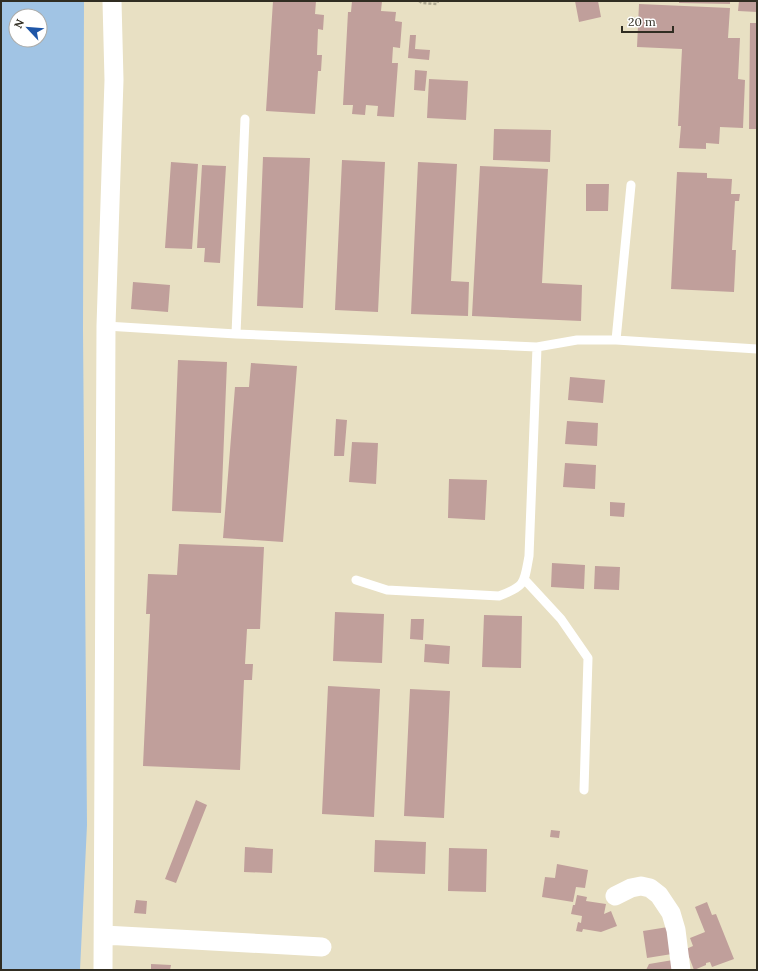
<svg xmlns="http://www.w3.org/2000/svg" width="758" height="971" viewBox="0 0 758 971" font-family="Lora,serif">
	<rect width="100%" height="100%" fill="#e8e0c3"/>
	<path fill="#a1c4e4" fill-rule="evenodd" d="M 1,1 L 84,1 L 83,330 L 87,825 L 80,970 L 1,970 ZM 16,16 L 40,16 L 40,40 L 16,40 Z"/>
	<path fill="#c09f9b" d="M 273,1 L 316,1 L 315,14 L 324,15 L 323,30 L 318,29 L 317,55 L 322,55 L 321,71 L 318,71 L 315,114 L 266,111 Z
		M 352,1 L 382,1 L 381,11 L 396,12 L 395,21 L 402,22 L 400,48 L 393,47 L 392,63 L 398,63 L 394,117 L 377,116 L 378,106 L 366,105 L 365,115 L 352,114 L 353,105 L 343,105 L 348,12 L 351,12 Z
		M 575,1 L 598,1 L 601,17 L 579,22 Z
		M 679,1 L 730,1 L 730,4 L 679,3 Z
		M 739,1 L 757,1 L 757,12 L 738,11 Z
		M 639,4 L 730,8 L 728,38 L 740,38 L 738,79 L 745,80 L 743,128 L 720,127 L 719,144 L 706,143 L 706,149 L 679,148 L 681,126 L 678,126 L 682,49 L 637,47 Z
		M 750,23 L 757,23 L 757,129 L 749,129 Z
		M 410,35 L 416,35 L 415,49 L 430,50 L 429,60 L 408,58 Z
		M 415,70 L 427,71 L 425,91 L 414,90 Z
		M 429,79 L 468,81 L 466,120 L 427,118 Z
		M 494,129 L 551,130 L 550,162 L 493,160 Z
		M 263,157 L 310,158 L 303,308 L 257,306 Z
		M 342,160 L 385,162 L 378,312 L 335,310 Z
		M 171,162 L 198,164 L 192,249 L 165,248 Z
		M 418,162 L 457,164 L 451,281 L 469,282 L 468,316 L 411,314 Z
		M 202,165 L 226,166 L 220,263 L 204,262 L 205,248 L 197,248 Z
		M 480,166 L 548,169 L 542,283 L 582,285 L 581,321 L 472,316 Z
		M 677,172 L 707,173 L 707,178 L 732,179 L 731,194 L 740,194 L 739,201 L 735,201 L 732,250 L 736,250 L 734,292 L 671,289 Z
		M 586,184 L 609,184 L 608,211 L 586,211 Z
		M 133,282 L 170,285 L 168,312 L 131,309 Z
		M 178,360 L 227,362 L 221,513 L 172,511 Z
		M 251,363 L 297,366 L 283,542 L 223,538 L 235,387 L 249,387 Z
		M 570,377 L 605,380 L 603,403 L 568,400 Z
		M 336,419 L 347,420 L 344,456 L 334,456 Z
		M 567,421 L 598,423 L 597,446 L 565,444 Z
		M 352,442 L 378,443 L 376,484 L 349,482 Z
		M 565,463 L 596,465 L 595,489 L 563,487 Z
		M 449,479 L 487,480 L 485,520 L 448,518 Z
		M 610,502 L 625,503 L 624,517 L 610,516 Z
		M 179,544 L 264,547 L 260,629 L 247,629 L 245,664 L 253,664 L 252,680 L 244,680 L 240,770 L 143,766 L 150,614 L 146,614 L 148,574 L 177,575 Z
		M 552,563 L 585,565 L 584,589 L 551,587 Z
		M 595,566 L 620,567 L 619,590 L 594,589 Z
		M 335,612 L 384,614 L 382,663 L 333,661 Z
		M 484,615 L 522,616 L 521,668 L 482,667 Z
		M 411,619 L 424,619 L 423,640 L 410,639 Z
		M 425,644 L 450,646 L 449,664 L 424,662 Z
		M 328,686 L 380,689 L 374,817 L 322,814 Z
		M 410,689 L 450,691 L 444,818 L 404,816 Z
		M 196,800 L 207,805 L 176,883 L 165,879 Z
		M 551,830 L 560,831 L 559,838 L 550,837 Z
		M 375,840 L 426,842 L 425,874 L 374,872 Z
		M 245,847 L 273,849 L 272,873 L 244,872 Z
		M 449,848 L 487,849 L 486,892 L 448,891 Z
		M 557,864 L 588,870 L 585,888 L 576,887 L 573,902 L 542,897 L 545,877 L 555,878 Z
		M 577,895 L 587,897 L 586,901 L 606,904 L 604,914 L 611,911 L 617,926 L 601,932 L 583,929 L 582,932 L 576,931 L 578,922 L 581,923 L 582,916 L 571,914 L 573,905 L 575,905 Z
		M 136,900 L 147,901 L 146,914 L 134,913 Z
		M 707,902 L 712,915 L 716,914 L 734,959 L 712,967 L 710,962 L 706,963 L 706,965 L 694,970 L 686,949 L 693,946 L 690,938 L 705,932 L 695,907 Z
		M 668,927 L 672,954 L 647,958 L 643,931 Z
		M 673,960 L 676,970 L 646,970 L 649,964 Z
		M 151,964 L 171,965 L 170,970 L 151,970 Z"/>
	<g fill="none" stroke-linecap="round" stroke-linejoin="round">
		<path stroke="#afa992" stroke-width="2.5" stroke-dasharray="3 2" stroke-linecap="butt" d="M 419,1 L 422,3 L 437,4 L 438,1"/>
		<path stroke="#fff" stroke-width="9" d="M 106,326 L 236,334 L 537,347 L 577,340 L 616,340 L 757,349
			M 236,334 L 245,119
			M 616,340 L 631,185
			M 356,580 L 387,590 L 499,596 C 526,586 524,583 529,556 L 537,347
			M 525,580 L 561,619 L 588,658 L 584,790"/>
		<path stroke="#fff" stroke-width="19" d="M 615,896 L 631,888 L 641,886 L 650,888 L 659,895 L 671,913 L 676,930 L 681,970
			M 104,935 L 322,947
			M 103,970 L 106,326 L 114,80 L 112,1"/>
	</g>
	<rect width="758" height="971" fill="none" stroke="#302d22" stroke-width="4"/>
	<g transform="translate(28 28) rotate(296)"><circle r="19" fill="#ffffff" stroke="#acaba7"/>
	<path d="M0-3L7 15L0 10L-7 15Z" fill="#1e56a8"/>
	<text y="-6" font-size="11" font-weight="bold" text-anchor="middle" fill="#302d22">N</text>
	</g>
	<path d="M622 26v6h51v-6" fill="none" stroke="#302d22" stroke-width="2"/>
	<text x="628" y="26" font-size="12" fill="#302d22" stroke="#ffffff" stroke-width="3" paint-order="stroke">20 m</text>
</svg>
